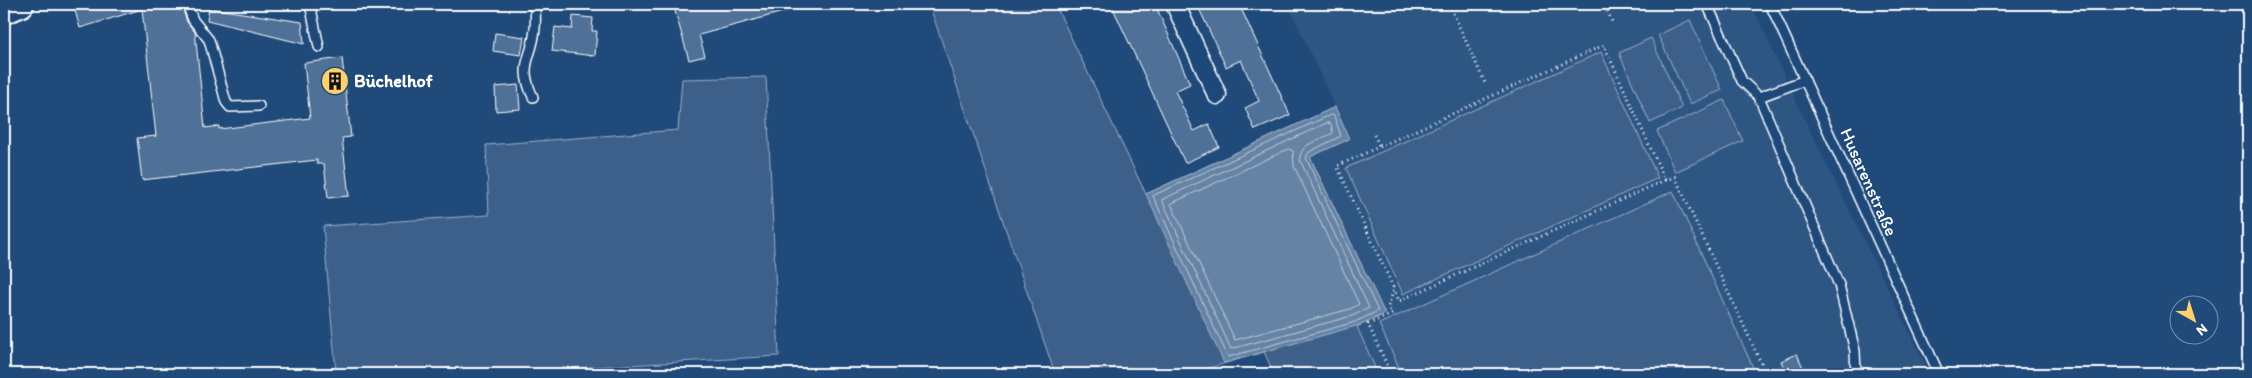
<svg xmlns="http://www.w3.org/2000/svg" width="2252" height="378" viewBox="0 0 2252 378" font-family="Itim,sans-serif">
	<rect width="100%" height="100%" fill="#1f4a7a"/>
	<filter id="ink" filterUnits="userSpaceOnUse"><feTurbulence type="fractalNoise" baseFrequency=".02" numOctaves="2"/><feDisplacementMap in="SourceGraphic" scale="10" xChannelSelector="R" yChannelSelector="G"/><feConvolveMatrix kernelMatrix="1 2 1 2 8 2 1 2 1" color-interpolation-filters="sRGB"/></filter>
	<g filter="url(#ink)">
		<path fill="#2e5683" d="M 1288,4 L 1751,4 L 1806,122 L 1930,374 L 1378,374 L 1356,326 L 1385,313 L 1310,157 L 1349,138 Z"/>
		<path fill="#3c618b" stroke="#9eb0c5" d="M 929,4 L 1055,4 L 1146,194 L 1335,107 L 1349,139 L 1310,157 L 1385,314 L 1357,327 L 1378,374 L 1274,374 L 1264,352 L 1188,374 L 1055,374 Z
			M 1690,20 L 1722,90 L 1690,104 L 1658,35 Z
			M 1651,38 L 1682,108 L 1650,123 L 1619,53 Z
			M 1601,52 L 1658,178 L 1403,294 L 1346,168 Z
			M 766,77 L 779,356 L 512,372 L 336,372 L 323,226 L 489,215 L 486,145 L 678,130 L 682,79 Z
			M 1724,100 L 1743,141 L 1675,172 L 1657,131 Z
			M 1673,191 L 1756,374 L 1402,374 L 1379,324 Z"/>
		<path fill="#6583a4" stroke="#a3b5c8" d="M 1335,107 L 1349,139 L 1310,157 L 1385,314 L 1356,326 L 1224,363 L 1146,194 Z"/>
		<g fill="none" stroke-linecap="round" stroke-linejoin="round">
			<path stroke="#c1cddb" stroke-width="1" d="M 1331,115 L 1334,116 L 1341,136 L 1309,152 L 1306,158 L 1378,311 L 1355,322 L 1228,357 L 1153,196 Z
				M 1327,123 L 1331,124 L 1333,133 C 1321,140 1299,143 1300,160 L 1369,308 L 1352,316 L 1231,349 L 1162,200 Z
				M 1289,149 L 1293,151 L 1294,166 L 1359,304 L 1350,309 L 1235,340 L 1171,204 Z"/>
		</g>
		<path fill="#507197" stroke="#fff" d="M 73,4 L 181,4 L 187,22 L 195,32 L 205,128 L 219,126 L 219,129 L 310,118 L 304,63 L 342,58 L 351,137 L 342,138 L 349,196 L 328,198 L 324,164 L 317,164 L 317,160 L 142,180 L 137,138 L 156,136 L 142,9 L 80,28 Z
			M 673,4 L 793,4 L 794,9 L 699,35 L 705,56 L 689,60 Z
			M 1111,4 L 1155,4 L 1190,84 L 1175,91 L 1194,131 L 1209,124 L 1219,147 L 1185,163 Z
			M 1197,4 L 1239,4 L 1290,115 L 1255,130 L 1245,108 L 1259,101 L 1241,60 L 1226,67 Z
			M 209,8 L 302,22 L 304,44 L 207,20 Z
			M 573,16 L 593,18 L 592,31 L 597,31 L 595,56 L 552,51 L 555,27 L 572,29 Z
			M 495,33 L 524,37 L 521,55 L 493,51 Z
			M 518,85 L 520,109 L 496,111 L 495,87 Z
			M 1797,354 L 1804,370 L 1795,374 L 1787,374 L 1781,361 Z"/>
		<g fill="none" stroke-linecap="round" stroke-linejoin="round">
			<g stroke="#fff" stroke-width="12">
				<path id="service" d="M 187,4 L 193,20 L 209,40 L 226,102 L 230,107 L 259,106
					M 310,4 L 319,47
					M 1707,4 L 1742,81 L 1759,97 L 1805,80
					M 1770,4 L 1939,374
					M 533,97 C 517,63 533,59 535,28 C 536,20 535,12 535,4
					M 1759,97 L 1839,285 L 1855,351 L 1856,374"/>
			</g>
			<g stroke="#fff" stroke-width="21">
				<path id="minor" d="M 1175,4 L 1217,95"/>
			</g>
			<g stroke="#fff" stroke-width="29">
				<path id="secondary" d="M 4,11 L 21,4"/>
			</g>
			<path stroke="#fff" stroke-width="3" stroke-dasharray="1 4" stroke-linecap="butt" d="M 1449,4 L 1485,83
				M 1601,4 L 1606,8 L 1613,24
				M 1374,135 L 1380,147
				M 1665,180 L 1675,177 L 1766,374
				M 1391,374 L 1368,324 L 1392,314 L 1388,307 L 1394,289 L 1337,166 L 1604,45 L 1665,180 L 1399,301 L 1394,289
				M 1825,374 L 1841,373"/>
			<use href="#service" stroke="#1f4a7a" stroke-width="9"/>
			<use href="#minor" stroke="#1f4a7a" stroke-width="18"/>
			<use href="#secondary" stroke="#1f4a7a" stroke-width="25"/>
		</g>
	</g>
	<defs>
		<g id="building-disc" transform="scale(1.4375)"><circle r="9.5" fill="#ffd166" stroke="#1f4a7a"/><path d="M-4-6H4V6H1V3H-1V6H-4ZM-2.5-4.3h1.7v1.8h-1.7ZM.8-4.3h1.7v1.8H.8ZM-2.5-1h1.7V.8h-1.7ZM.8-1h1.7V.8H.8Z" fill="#111"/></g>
	</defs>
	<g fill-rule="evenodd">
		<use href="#building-disc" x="335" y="81"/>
	</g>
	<g text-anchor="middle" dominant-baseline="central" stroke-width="4" stroke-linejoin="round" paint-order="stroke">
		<g font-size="18" font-weight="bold" fill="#fff" stroke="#1f4a7a" text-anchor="start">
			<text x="354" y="81">Büchelhof</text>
		</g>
		<g font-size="18" fill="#fff" stroke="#1f4a7a">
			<text transform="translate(1869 182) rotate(66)">Husarenstraße</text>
		</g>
	</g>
	<rect width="2252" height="378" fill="none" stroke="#1f4a7a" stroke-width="20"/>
	<rect x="10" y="10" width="2232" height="358" fill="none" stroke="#fff" stroke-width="2" filter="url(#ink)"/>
	<g transform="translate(2194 320) rotate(141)"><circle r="24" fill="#1f4a7a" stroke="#7992af"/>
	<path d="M0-4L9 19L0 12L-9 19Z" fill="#ffd166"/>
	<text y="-8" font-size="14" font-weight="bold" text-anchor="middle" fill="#ffffff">N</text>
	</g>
</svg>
